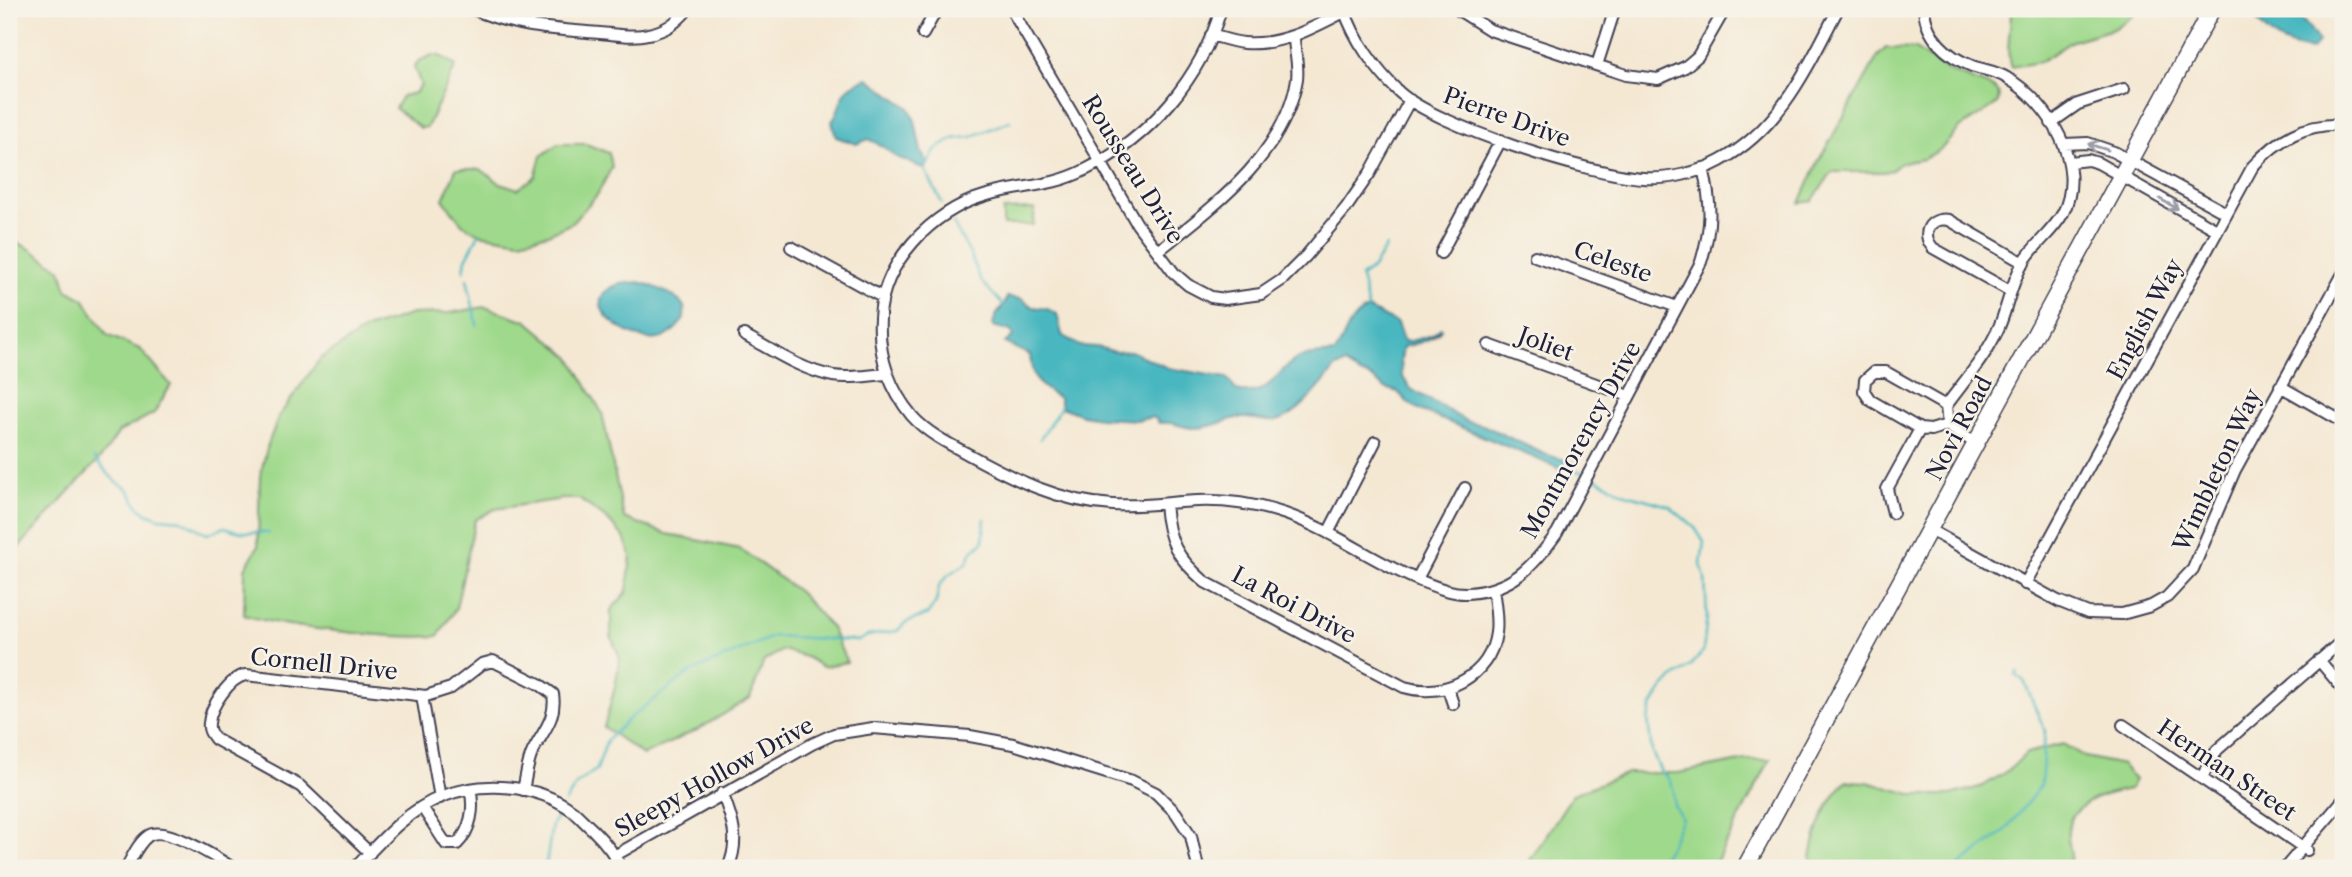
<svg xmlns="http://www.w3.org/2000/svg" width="2352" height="877" viewBox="0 0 2352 877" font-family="'Libre Caslon Text',serif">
	<rect width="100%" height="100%" fill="#f7f3e8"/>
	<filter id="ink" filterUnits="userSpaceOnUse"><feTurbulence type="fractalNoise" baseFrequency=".0143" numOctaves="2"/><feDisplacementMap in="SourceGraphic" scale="14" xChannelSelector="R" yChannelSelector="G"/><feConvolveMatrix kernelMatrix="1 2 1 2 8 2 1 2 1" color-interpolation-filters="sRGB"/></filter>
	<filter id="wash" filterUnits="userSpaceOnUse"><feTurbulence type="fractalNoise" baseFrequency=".00686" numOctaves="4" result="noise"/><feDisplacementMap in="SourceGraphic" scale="28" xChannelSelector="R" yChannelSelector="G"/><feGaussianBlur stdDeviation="1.57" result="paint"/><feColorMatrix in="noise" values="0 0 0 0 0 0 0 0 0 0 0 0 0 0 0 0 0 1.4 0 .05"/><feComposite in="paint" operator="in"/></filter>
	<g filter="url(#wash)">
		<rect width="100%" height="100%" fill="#f4e8d3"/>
		<path fill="#9fd98b" stroke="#607e63" stroke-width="2" d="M 2008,9 L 2142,9 L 2113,29 L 2072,41 L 2040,62 L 2011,67 C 2005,53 2011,28 2011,11 Z
			M 1886,48 L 1915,49 L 1949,71 L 1994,88 L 1999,93 L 1998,103 L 1960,128 L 1941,149 L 1924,159 L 1900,163 L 1892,170 L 1883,172 L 1832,172 L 1812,201 L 1800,203 L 1818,162 L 1878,56 Z
			M 432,55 L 440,56 L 456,66 L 427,127 L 420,128 L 395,108 L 402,96 L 415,93 L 421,85 L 414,67 L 419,61 Z
			M 558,144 L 586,144 L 609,153 L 612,167 L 597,195 L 572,223 L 548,234 L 520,241 L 479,234 L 462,224 L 443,199 L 456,169 L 480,169 L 500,183 L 518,189 L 535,177 L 541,156 Z
			M 1035,209 L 1033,225 L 1003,225 L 1003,210 Z
			M 9,238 L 30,249 L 61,270 L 67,290 L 84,299 L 107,335 L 140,349 L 171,385 L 154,413 L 119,432 L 104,454 L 19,547 L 9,564 Z
			M 485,307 L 527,321 L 571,358 L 602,413 L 624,518 L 667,534 L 740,549 L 799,592 L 830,626 L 847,662 L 823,667 L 806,657 L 783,650 L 764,661 L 750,698 L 699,729 L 643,755 L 604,727 L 615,687 L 620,658 L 611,636 L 611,610 L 627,592 L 631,556 L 624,537 L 607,519 L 579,499 L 563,499 L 495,509 L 475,520 L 456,608 L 438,636 C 407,638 377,635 346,632 C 311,628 277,625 244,615 L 245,569 L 258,546 L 260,476 L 268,444 L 279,416 L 320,359 L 366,329 L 412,314 L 449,313 Z
			M 2063,744 L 2085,757 L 2122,765 L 2135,780 L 2130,789 C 2107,793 2071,803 2068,830 C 2066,846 2075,849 2068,868 L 1810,868 C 1812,840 1825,800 1847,781 L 1867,782 L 1915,795 L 1951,795 L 1983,786 L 2010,769 L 2027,753 Z
			M 1746,760 L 1770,760 L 1713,868 L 1525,868 L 1573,794 L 1627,773 L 1678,773 Z"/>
		<path fill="#48b7c0" stroke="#356c7e" stroke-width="2" d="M 2265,9 C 2291,9 2307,19 2318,42 L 2312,50 C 2287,46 2272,41 2256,19 L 2262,10 Z
			M 868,78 L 909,108 L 915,121 L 921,151 L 927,162 L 925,169 L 896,157 L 884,147 L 869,139 L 856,144 L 836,137 L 832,122 C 847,97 836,90 868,78 Z
			M 639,282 C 651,285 679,295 684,307 C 685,311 684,315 684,319 C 678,327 669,337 659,339 C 634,344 571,304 617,285 C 624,283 633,283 639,282 Z
			M 1007,297 L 1021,299 L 1033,307 L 1047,309 L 1057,314 L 1062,335 L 1080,346 L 1097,347 L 1116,352 L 1131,351 L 1168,368 L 1227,378 C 1231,381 1233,388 1237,391 C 1241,393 1244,392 1248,392 C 1272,392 1278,369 1297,359 C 1310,353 1322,355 1335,353 C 1346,337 1348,315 1369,309 L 1397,323 L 1403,340 L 1407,342 L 1432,335 L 1442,327 C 1437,339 1417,344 1403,347 L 1401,360 L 1402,376 L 1411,389 L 1468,422 L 1483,425 L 1544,454 L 1575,463 L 1574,470 L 1568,472 L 1422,411 L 1408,403 L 1398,392 L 1385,388 L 1369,376 L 1360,374 L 1345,364 L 1336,367 C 1323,383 1298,417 1276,421 C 1264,423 1251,416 1238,418 C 1224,420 1211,428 1196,428 C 1180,428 1176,421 1159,423 L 1154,417 L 1138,420 L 1100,418 L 1082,415 L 1061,407 L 1059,398 C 1038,385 1032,381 1030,355 L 1005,343 L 1013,336 L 1011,331 L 993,326 C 993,313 1005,309 1007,297 Z"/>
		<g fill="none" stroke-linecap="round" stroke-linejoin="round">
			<path stroke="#48b7c0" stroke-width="2.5" d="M 942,203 L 925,170 L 935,150 L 953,139 L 971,137 L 1010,121
				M 953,223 L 971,256 L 980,280 L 1005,307
				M 464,271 L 466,259 L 479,234
				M 467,279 L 477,325
				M 1368,309 L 1361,277 L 1373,268 L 1386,246
				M 1040,439 L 1061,407
				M 94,458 L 115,481 L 128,489 L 138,506 L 147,513 L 159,518 L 182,520 L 207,534 L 225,527 C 243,535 250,531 269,533
				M 1574,470 L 1584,473
				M 1590,475 L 1626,494 L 1669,506 L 1695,528 L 1704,542 L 1701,564 L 1705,578 L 1707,617 L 1703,651 L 1691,666 L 1673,678 L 1661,691 L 1652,706 L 1648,720 L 1652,752 L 1661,772 L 1668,778 L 1674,791 L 1674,806 L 1682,818 L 1671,844 L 1655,868
				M 565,802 L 577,784 L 597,769 L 607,740 L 631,717 L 689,673 L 774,636 L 858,641 L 867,636 L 897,631 L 905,623 L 928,614 L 936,602 L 939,586 L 948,575 L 967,563 L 972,551 L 983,542 L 985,519
				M 537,868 L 546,865 L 552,825 L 562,808
				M 1956,868 L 2005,831 L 2041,785 L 2045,731 L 2024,681 L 2016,675 L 2018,672"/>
		</g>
	</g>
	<g filter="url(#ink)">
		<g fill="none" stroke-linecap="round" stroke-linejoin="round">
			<g stroke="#424052" stroke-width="14">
				<path id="street" d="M 473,9 C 516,28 553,29 600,33 C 615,34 633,38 648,34 C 666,31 677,22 688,9
					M 1011,9 L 1137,224 L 1174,273 L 1188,285 L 1211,297 L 1225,299 L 1261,294 L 1282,280 L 1306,256 L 1346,208 L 1370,173 L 1410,100
					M 1221,9 C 1201,78 1150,138 1085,170 C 1050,188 1019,185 984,196 C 932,211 882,263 880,318 C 878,354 889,388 912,416 C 926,432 947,443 966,453 C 1013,479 1059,502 1113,505 C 1142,507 1170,502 1198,501 C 1224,500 1251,504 1276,511 C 1327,526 1370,560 1418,580 C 1434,586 1451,594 1468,593 C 1512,590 1533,567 1557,533 L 1701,262 C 1712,226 1712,205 1703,168
					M 1344,9 C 1354,40 1376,70 1399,92 C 1436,126 1591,175 1643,178 C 1668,180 1698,173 1720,161 C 1781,128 1807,68 1838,9
					M 1457,9 L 1490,30 L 1626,75 L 1658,79 L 1685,67 L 1698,56 L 1725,9
					M 1924,9 C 1926,37 1946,56 1972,66 C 1984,70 1996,71 2007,78 C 2050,103 2087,165 2063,213 C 2053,232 2034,244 2023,263 C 2011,283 2008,306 1999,327 C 1986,357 1965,380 1946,406 L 1948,426 L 1977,444
					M 923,34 L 937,9
					M 1211,35 C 1222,38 1233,42 1244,43 C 1281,46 1313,28 1344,12
					M 1597,65 L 1615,9
					M 2051,123 L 2078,104 L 2124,89
					M 2064,144 L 2088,143 L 2114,152 L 2226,213
					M 2070,162 L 2088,160 L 2098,163 L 2217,230
					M 791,247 L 882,297
					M 1158,251 C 1213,207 1285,155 1297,79 C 1299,64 1294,51 1294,37
					M 1441,253 L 1501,140
					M 1535,256 L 1677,307
					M 2010,291 L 1933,248 C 1920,233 1930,217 1949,220 L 2024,263
					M 744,335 C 772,350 801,370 833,376 C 851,379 869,375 887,374
					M 1489,345 L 1629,396
					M 2280,386 L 2343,422
					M 1946,406 L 1886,372 L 1874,372 L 1865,380 L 1864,391 L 1870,400 L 1920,429 L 1931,430 L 1947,425
					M 1165,504 C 1168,542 1177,558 1205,582 L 1404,687 C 1444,699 1490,677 1496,633 C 1498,618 1495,604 1493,589
					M 1893,513 L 1887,489 L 1920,429
					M 1930,530 L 2058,601 L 2088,613 L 2122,614 L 2151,606 L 2167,597 L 2193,569 L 2235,470 L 2343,274
					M 1328,533 L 1375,442
					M 1417,579 L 1465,488
					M 2025,584 L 2253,166 C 2278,139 2305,123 2343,125
					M 2319,660 L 2343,689
					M 1448,689 L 1453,704
					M 422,696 L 440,798
					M 2123,725 L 2307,850
					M 2202,777 L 2217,750 L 2343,640
					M 722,793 C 733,820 740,841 728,868
					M 422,807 L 446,844 L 457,844 C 471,830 475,808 470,789
					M 370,853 L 300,786 L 215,739 C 211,734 208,730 209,723 C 210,707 230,677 246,675 L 426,696 L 451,688 L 482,664 L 493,661 L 539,684 L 553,694 C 557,718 543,731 533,751 C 527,763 526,778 523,790
					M 614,856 L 812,744 L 834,734 L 873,728 L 970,736 L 1013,744 L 1132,781 L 1156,793 L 1176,813 L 1191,836 L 1198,868
					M 126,868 C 132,858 138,843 148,836 C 164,824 217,858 233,868
					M 355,868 C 380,842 406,811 441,797 C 482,780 537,784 573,811 C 580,817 586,824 593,830 C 603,840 615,854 621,868
					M 2285,868 L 2343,800"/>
			</g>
			<g stroke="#424052" stroke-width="19">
				<path id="secondary" d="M 1745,868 L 2212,9"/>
			</g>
			<use href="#street" stroke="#fff" stroke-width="10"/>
			<use href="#secondary" stroke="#fff" stroke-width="16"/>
		</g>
		<defs><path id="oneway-shaft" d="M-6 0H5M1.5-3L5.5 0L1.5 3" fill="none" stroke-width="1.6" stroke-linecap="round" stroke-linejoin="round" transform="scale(1.75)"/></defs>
		<g stroke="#9c9ca7">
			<use href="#oneway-shaft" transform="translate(2098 147) rotate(-163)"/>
			<use href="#oneway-shaft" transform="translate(2169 204) rotate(29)"/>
		</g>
	</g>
	<g text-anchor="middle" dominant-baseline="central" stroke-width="5" stroke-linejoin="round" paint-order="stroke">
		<g font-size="23" fill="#22223b" stroke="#f7f3e8">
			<text transform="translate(1507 117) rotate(20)">Pierre Drive</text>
			<text transform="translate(1133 169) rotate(58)">Rousseau Drive</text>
			<text transform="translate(1613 262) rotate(19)">Celeste</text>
			<text transform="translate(2145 319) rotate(-62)">English Way</text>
			<text transform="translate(1546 344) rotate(20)">Joliet</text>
			<text transform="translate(1959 428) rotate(-62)">Novi Road</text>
			<text transform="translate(1581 440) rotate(-61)">Montmorency Drive</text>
			<text transform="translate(2217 470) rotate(-65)">Wimbleton Way</text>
			<text transform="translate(1294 605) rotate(28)">La Roi Drive</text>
			<text transform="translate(324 664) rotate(6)">Cornell Drive</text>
			<text transform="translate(2227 770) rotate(34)">Herman Street</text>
			<text transform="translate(714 777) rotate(-29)">Sleepy Hollow Drive</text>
		</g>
	</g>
	<rect width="2352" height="877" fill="none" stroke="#f7f3e8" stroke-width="35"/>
</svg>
